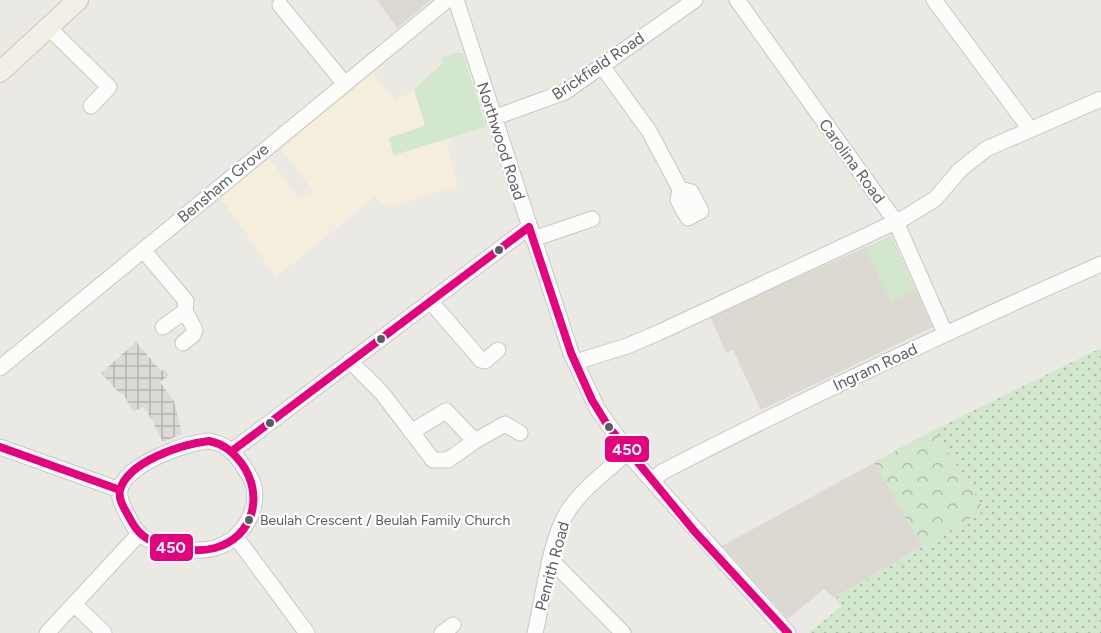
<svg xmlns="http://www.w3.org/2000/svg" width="1101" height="633" viewBox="0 0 1101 633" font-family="Figtree,sans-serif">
	<defs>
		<pattern id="industrial-grid" width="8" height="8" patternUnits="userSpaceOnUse" patternTransform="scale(1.5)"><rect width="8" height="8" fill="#dcdad7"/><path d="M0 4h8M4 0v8" fill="none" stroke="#b5b4b2"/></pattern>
		<pattern id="forest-crowns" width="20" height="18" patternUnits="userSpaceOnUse" patternTransform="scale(1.5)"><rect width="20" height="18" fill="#d3e7cf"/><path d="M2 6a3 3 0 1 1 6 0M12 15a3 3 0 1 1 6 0" fill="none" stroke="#aebeab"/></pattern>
		<pattern id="garden-dots" width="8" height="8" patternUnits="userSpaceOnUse" patternTransform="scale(1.5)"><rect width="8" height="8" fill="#d3e7cf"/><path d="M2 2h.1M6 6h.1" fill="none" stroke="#aebeab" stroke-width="1.8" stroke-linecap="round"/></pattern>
	</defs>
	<rect width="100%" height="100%" fill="#eae9e4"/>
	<path fill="#f5eedc" d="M 372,72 L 396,102 L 414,89 L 425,126 L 389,138 L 394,155 L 451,138 L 448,146 L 458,186 L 387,208 L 376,196 L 276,277 L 221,198 L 269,158 L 298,198 L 313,191 L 281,148 Z"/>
	<path fill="url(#industrial-grid)" d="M 136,342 L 161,371 L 164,369 L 169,375 L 160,382 L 174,401 L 182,434 L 163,442 L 147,411 L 143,407 L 133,412 L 123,393 L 120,394 L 101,373 Z"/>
	<path fill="#dcd9d3" d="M 377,0 L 431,0 L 397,28 Z
		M 891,236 L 933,327 L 761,410 L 733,350 L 726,353 L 710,316 Z
		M 934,430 L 985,510 L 834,598 L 824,589 L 788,619 L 722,546 Z"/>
	<path fill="url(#forest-crowns)" d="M 934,430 L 985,510 L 922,547 L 874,462 Z"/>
	<path fill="url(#garden-dots)" d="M 1101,348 L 1101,633 L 809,633 L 842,606 L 835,598 L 985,510 L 934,430 Z"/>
	<path fill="#d3e7cf" d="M 455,53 L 463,53 L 486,127 L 394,155 L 389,138 L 425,126 L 414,89 L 443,63 L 441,58 Z
		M 890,237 L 915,290 L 891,301 L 865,248 Z"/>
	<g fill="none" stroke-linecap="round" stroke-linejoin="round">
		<g stroke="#c7c7c6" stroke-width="17">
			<path id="minor" d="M 456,0 L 571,353 L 598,410 L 638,465 L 788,633
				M 737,0 L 896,222 L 945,333
				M 934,0 L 1030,129
				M 280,5 L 344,83
				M 48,27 L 109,87 L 91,106
				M 602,66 L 649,131 L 680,189 L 678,200 L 688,218 L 701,211 L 691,192 L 680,189
				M 493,118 L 565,92 L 695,0
				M 533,239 L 592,219
				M 143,250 L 186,301 L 185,311 L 195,330 L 193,335 L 183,343
				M 430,301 L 481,360 L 485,361 L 498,350
				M 163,327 L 185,311
				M 350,361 L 382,393 L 433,460 L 448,460 L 475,441 L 505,424 L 520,433
				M 576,362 L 627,346 L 660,332 L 904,218 L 935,199 L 960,170 L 986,149 L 1101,99
				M 0,368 L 447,0
				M 411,432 L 446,411 L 475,441
				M 209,441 C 225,444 232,450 241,463 C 246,470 252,478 254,487 C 259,513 240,541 215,548 C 195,553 172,549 152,541 C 139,537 134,528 128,516 C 124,508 118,499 120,490 C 124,465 187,442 209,441 Z
				M 0,447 L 120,490
				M 232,451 L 529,227
				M 654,479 L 662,472 C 806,398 953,329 1101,264
				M 236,537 L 307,633
				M 551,560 L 623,633
				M 74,604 L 104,633
				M 47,633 L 139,534
				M 442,633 L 453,625
				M 535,633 C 543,600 550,538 568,511 C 583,488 608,470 628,452"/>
		</g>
		<g stroke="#d2c7b1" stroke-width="22">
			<path id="major" d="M 0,72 L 78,0"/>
		</g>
		<use href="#minor" stroke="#fcfcfb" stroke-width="15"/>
		<use href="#major" stroke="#f2efe7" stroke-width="20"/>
		<g stroke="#fff" stroke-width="12">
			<path id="bus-1" d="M 529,227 L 571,353 L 592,400 L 608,426 L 695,532 L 788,633
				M 209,441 C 224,444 233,452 242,464 C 264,495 254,537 215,548 C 196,553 174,549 156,543 C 141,537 135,529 128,515 C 124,508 118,499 120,490 C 128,461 183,444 209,441 Z
				M 0,447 L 120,490
				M 232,451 L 529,227"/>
		</g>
		<use href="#bus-1" stroke="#e5007d" stroke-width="8"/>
	</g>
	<g fill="#5a5e62" stroke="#fff" stroke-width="2">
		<circle cx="499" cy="250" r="5"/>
		<circle cx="381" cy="339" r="5"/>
		<circle cx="270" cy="423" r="5"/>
		<circle cx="609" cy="427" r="5"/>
		<circle cx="249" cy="520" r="5"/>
	</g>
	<g text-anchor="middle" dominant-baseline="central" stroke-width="4.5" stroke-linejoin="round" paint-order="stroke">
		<g font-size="14" fill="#5a5e62" stroke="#fff" text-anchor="start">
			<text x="260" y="520">Beulah Crescent / Beulah Family Church</text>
		</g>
		<g font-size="16" fill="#5a5e62" stroke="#fff">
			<text transform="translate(598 66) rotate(-34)">Brickfield Road</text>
			<text transform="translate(501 141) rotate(72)">Northwood Road</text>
			<text transform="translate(852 161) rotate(54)">Carolina Road</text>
			<text transform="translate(223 183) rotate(-40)">Bensham Grove</text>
			<text transform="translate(875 367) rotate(-25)">Ingram Road</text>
			<text transform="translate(552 566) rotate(-75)">Penrith Road</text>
		</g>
	</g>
	<g stroke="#fff" stroke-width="2">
		<rect x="604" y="435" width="46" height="28" rx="6" fill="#e5007d"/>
		<rect x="149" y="533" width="45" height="29" rx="6" fill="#e5007d"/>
	</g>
	<g font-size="16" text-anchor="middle" font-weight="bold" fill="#fff">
		<text x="627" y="455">450</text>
		<text x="171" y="553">450</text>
	</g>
</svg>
